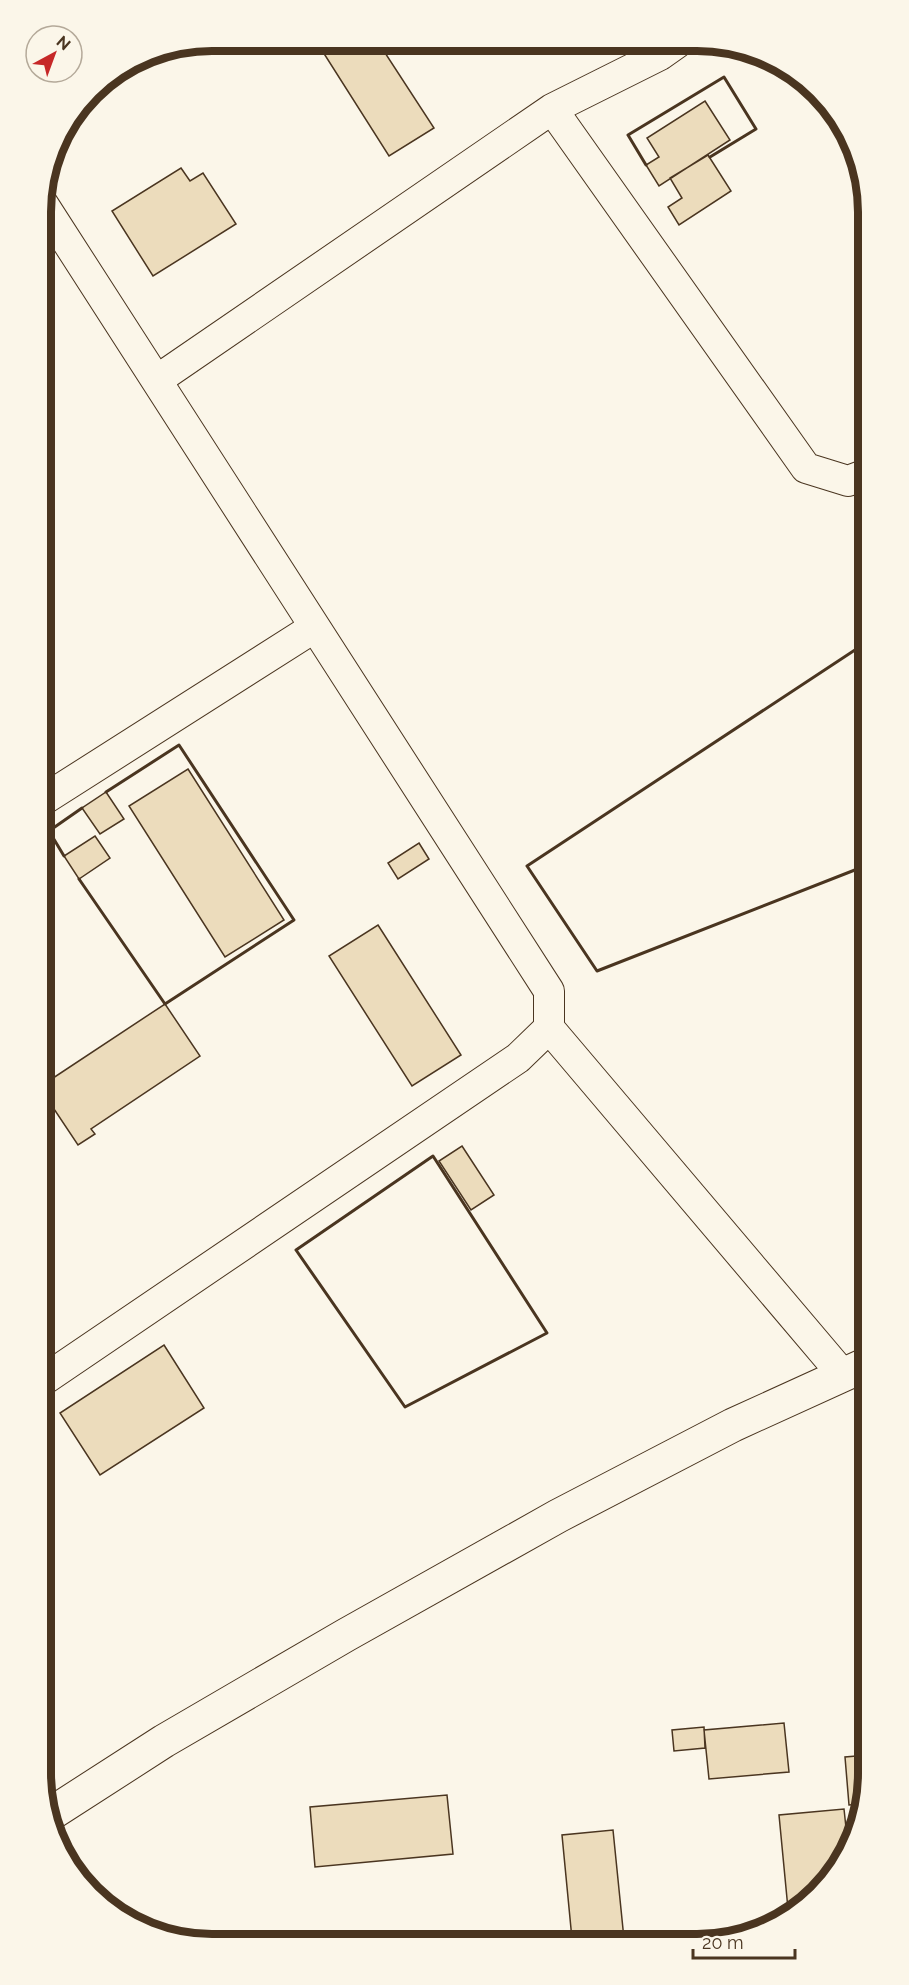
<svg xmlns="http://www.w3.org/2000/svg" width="909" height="1985" viewBox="0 0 909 1985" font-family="Raleway,sans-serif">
	<rect width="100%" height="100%" fill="#fbf6e9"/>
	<path fill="#ecdcbc" stroke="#4a3520" stroke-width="1.5" d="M 316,41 L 378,42 L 434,128 L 389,156 Z
		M 118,72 L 121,77 L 87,98 L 99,83 Z
		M 705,101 L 730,140 L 659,186 L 646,165 L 659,157 L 647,138 Z
		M 708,155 L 731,191 L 679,225 L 668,207 L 682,198 L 670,178 Z
		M 181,168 L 190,181 L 203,173 L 236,224 L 153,276 L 112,211 Z
		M 188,769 L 284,920 L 225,957 L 129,806 Z
		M 106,792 L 124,819 L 100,834 L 82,808 Z
		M 95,836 L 110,858 L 79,879 L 64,856 Z
		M 419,843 L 429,859 L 398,879 L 388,863 Z
		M 378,925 L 461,1055 L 412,1086 L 329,956 Z
		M 165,1004 L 200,1056 L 91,1129 L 95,1134 L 78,1145 L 44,1094 L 44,1084 Z
		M 462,1146 L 494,1195 L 471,1210 L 439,1161 Z
		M 164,1345 L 204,1408 L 100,1475 L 60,1413 Z
		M 784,1723 L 789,1772 L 709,1779 L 704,1730 Z
		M 704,1727 L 705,1748 L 674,1751 L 672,1730 Z
		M 868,1755 L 868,1784 L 864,1804 L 849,1805 L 845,1757 Z
		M 447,1795 L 453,1854 L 315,1867 L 310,1807 Z
		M 844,1809 L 847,1837 L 842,1838 L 844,1857 L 826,1886 L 788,1909 L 779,1815 Z
		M 613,1830 L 624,1939 L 572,1939 L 562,1835 Z"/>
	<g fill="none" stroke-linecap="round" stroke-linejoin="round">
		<g stroke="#4a3520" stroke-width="32">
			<path id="minor" d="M 552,109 L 806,468 L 848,481 L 864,475
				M 41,201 L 549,991 L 549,1028 L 843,1375
				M 157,380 L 552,109 L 660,55 L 677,43
				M 43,800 L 315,627
				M 45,1379 L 518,1058 L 549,1028"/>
		</g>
		<g stroke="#4a3520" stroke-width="35">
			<path id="secondary" d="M 46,1817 L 164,1741 L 346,1635 L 558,1516 L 733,1425 L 867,1364"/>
		</g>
		<use href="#minor" stroke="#fbf6e9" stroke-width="30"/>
		<use href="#secondary" stroke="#fbf6e9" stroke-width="33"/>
		<path stroke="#4a3520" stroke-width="3" d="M 646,165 L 628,135 L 724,77 L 756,129 L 710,157
			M 864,644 L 527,866 L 597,971 L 865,866
			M 64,856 L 49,831 L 82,808
			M 79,879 L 165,1004 L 294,920 L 179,745 L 106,792
			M 433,1156 L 547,1333 L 405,1407 L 296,1250 Z"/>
	</g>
	<path d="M0 0H909V1985H0ZM212 51H697A161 161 0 0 1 858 212V1773A161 161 0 0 1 697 1934H212A161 161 0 0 1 51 1773V212A161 161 0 0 1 212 51Z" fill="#fbf6e9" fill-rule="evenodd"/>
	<path fill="none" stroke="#4a3520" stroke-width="8" d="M212 51H697A161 161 0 0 1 858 212V1773A161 161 0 0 1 697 1934H212A161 161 0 0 1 51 1773V212A161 161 0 0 1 212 51Z"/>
	<g transform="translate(54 54) rotate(41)"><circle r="28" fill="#fbf6e9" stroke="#b4a999" stroke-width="1.5"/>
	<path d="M0-4.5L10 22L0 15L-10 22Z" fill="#c62828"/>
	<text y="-9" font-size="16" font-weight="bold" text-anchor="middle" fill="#4a3520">N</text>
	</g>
	<path d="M693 1949v9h102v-9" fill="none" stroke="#4a3520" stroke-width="3"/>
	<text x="702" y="1949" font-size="18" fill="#4a3520" stroke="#fbf6e9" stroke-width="4.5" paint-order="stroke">20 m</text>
</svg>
